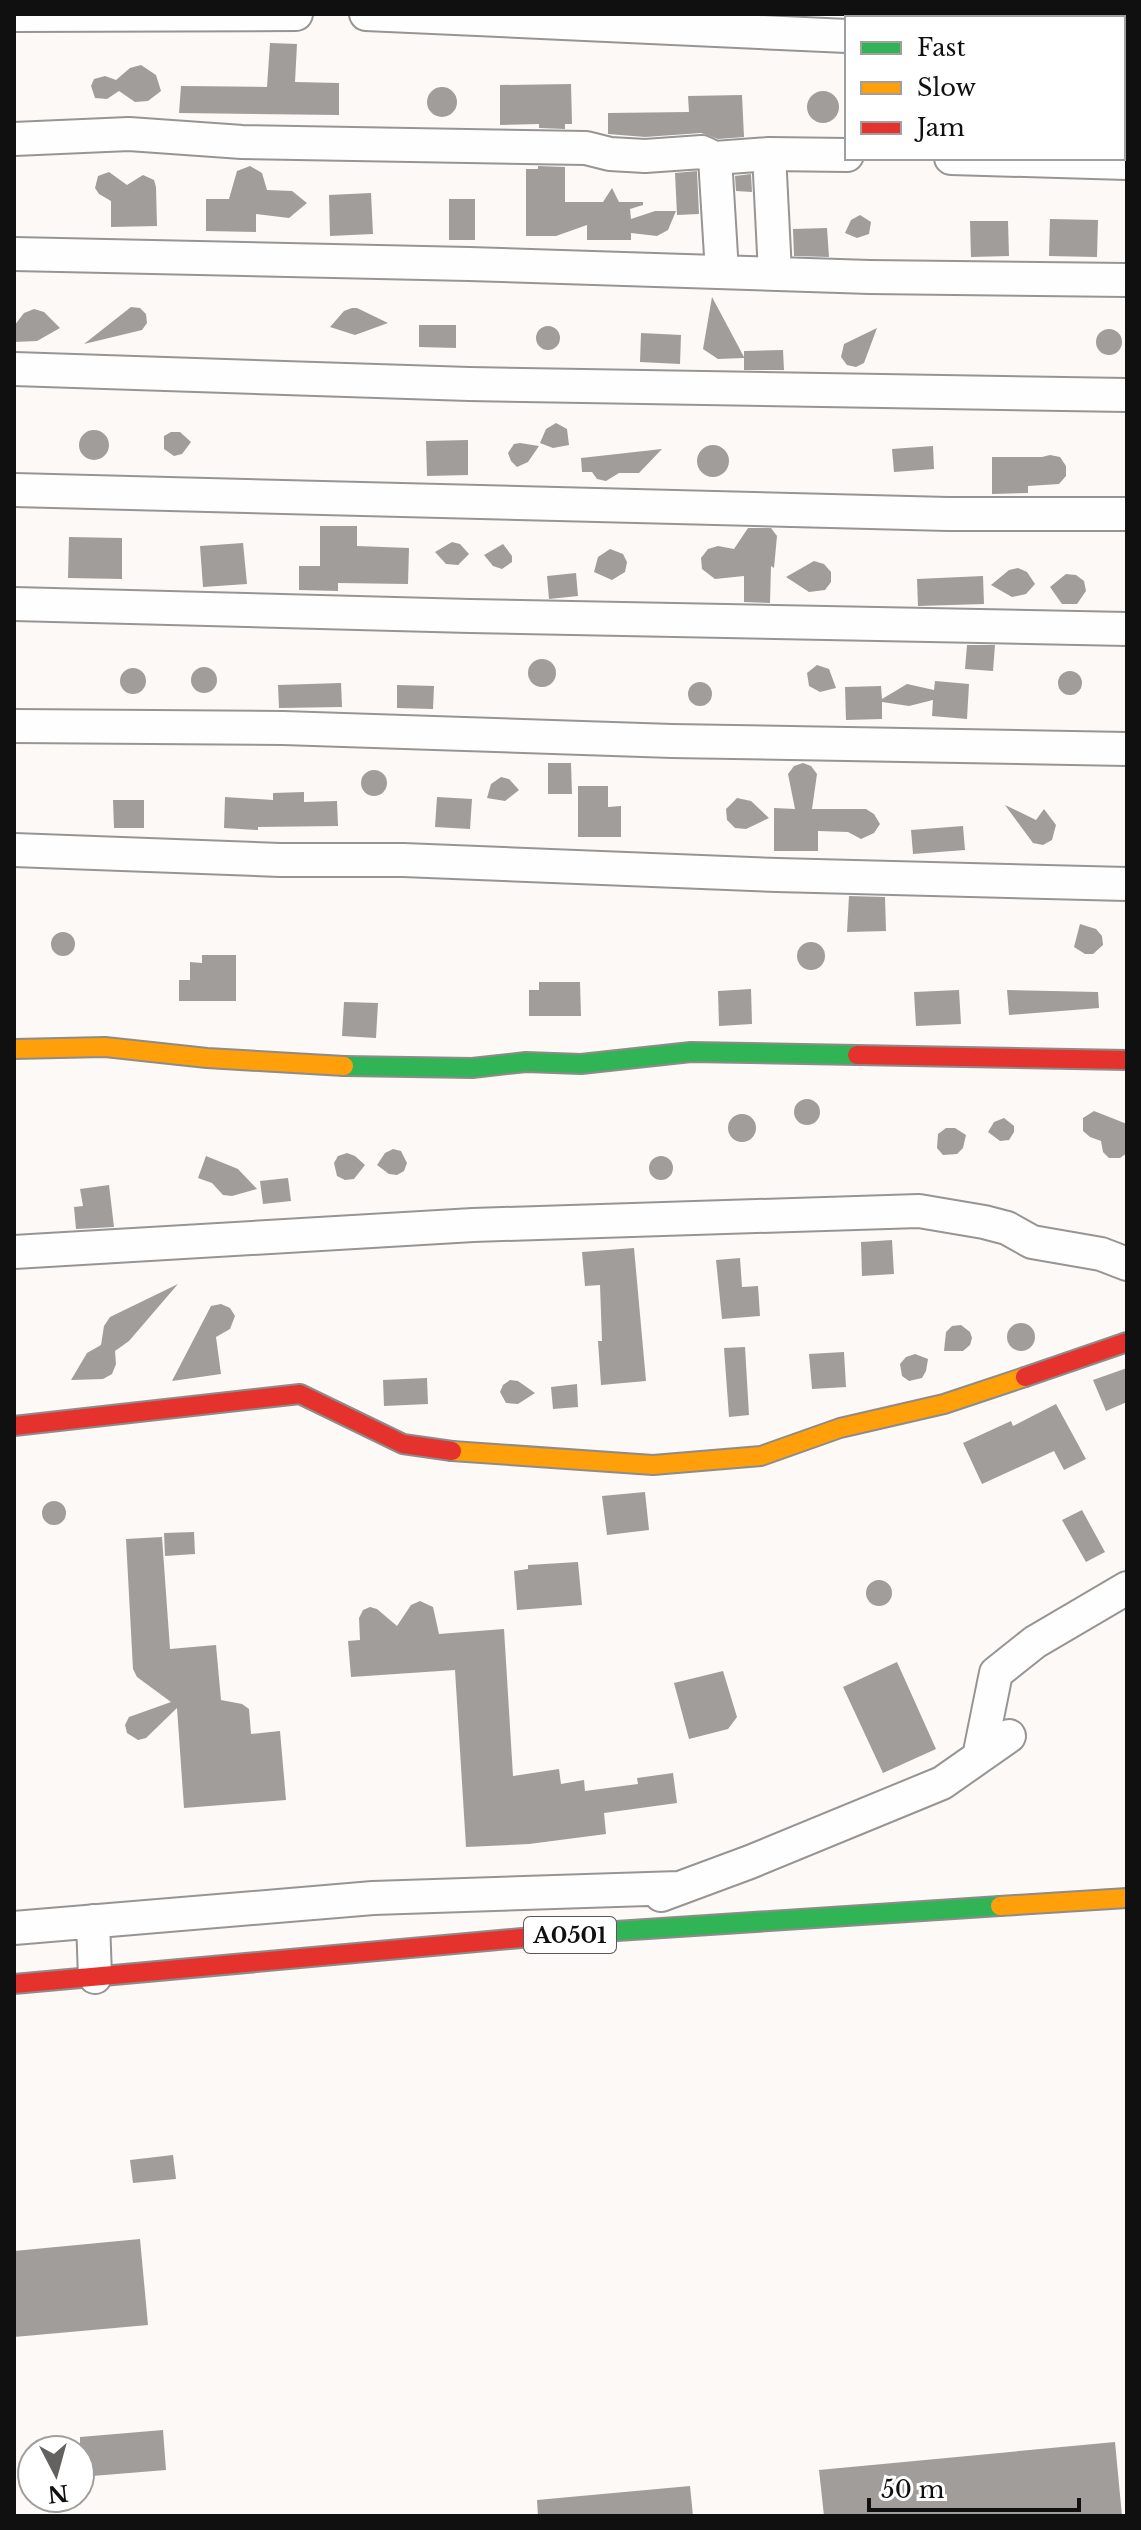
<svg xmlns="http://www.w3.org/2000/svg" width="1141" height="2530" viewBox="0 0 1141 2530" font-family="'Libre Baskerville',serif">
	<rect width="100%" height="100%" fill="#fcf9f6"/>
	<path fill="#a09d9b" d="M 270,43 L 297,44 L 295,82 L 339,83 L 339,115 L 179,113 L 181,86 L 267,87 Z
		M 141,65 L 156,75 L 161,91 L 148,101 L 135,102 L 119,91 L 107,99 L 95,98 L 91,86 L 94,79 L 105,76 L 116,80 L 130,68 Z
		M 571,84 L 572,124 L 565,124 L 565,129 L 539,128 L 539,124 L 500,125 L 500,85 Z
		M427 102a15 15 0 1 1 30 0a15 15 0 1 1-30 0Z
		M807 107a16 16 0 1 1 32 0a16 16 0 1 1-32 0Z
		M 742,95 L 744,137 L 718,139 L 701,133 L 645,137 L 608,134 L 608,113 L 689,112 L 688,96 Z
		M 250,166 L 262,173 L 267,190 L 292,191 L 307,203 L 289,218 L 256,214 L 256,232 L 206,231 L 206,199 L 229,199 L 237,171 Z
		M 538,166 L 565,167 L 565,202 L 603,202 L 612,188 L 619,202 L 643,202 L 643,205 L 630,209 L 631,219 L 655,211 L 676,211 L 668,230 L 657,236 L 631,233 L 631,240 L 587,240 L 587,225 L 556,236 L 526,236 L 526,169 L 538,169 Z
		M 697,171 L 699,214 L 677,215 L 675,173 Z
		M 109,172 L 127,185 L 143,175 L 154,180 L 156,187 L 157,226 L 111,227 L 111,201 L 99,194 L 95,188 L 98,176 Z
		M 751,174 L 752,192 L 736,191 L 735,176 Z
		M 371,193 L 373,234 L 330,236 L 329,195 Z
		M 449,199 L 475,199 L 475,240 L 449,240 Z
		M 860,215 L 871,222 L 869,234 L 857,238 L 845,233 L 851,220 Z
		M 1050,219 L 1098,220 L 1097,257 L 1049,256 Z
		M 970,221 L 1008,221 L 1009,256 L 971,257 Z
		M 827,228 L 829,257 L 794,256 L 793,229 Z
		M 712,297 L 744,357 L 744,351 L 783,350 L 784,370 L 744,370 L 744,358 L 718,359 L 703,349 Z
		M 131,307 L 140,308 L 146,314 L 147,323 L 142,330 L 84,344 Z
		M 352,308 L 357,308 L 388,323 L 355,335 L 330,327 L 344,311 Z
		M 34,309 L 44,312 L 60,328 L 37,341 L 14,342 L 14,326 L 24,313 Z
		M 419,325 L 456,325 L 456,348 L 419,347 Z
		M536 338a12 12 0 1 1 24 0a12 12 0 1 1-24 0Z
		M 877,328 L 864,363 L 856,367 L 847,365 L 841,357 L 844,344 Z
		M1096 342a13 13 0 1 1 26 0a13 13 0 1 1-26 0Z
		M 641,333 L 681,335 L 680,364 L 640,362 Z
		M 556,423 L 567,429 L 569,445 L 553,448 L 540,443 L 546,429 Z
		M79 445a15 15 0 1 1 30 0a15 15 0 1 1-30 0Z
		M 171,432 L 180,432 L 191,442 L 182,454 L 174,456 L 164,449 L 164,436 Z
		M 468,440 L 468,475 L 427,476 L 426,441 Z
		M 520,443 L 539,446 L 528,462 L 517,467 L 511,461 L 508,453 L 514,444 Z
		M697 461a16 16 0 1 1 32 0a16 16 0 1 1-32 0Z
		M 933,446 L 934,469 L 894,472 L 892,449 Z
		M 662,449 L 639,473 L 619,473 L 606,481 L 597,479 L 592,472 L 582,472 L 581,458 Z
		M 1050,455 L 1060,457 L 1066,466 L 1066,476 L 1059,484 L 1028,486 L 1028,493 L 992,494 L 992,457 L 1042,457 Z
		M 320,526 L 357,526 L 357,546 L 409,548 L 408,584 L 338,583 L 338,591 L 299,590 L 299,566 L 320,566 Z
		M 748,528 L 771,528 L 777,536 L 774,568 L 771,566 L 770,603 L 744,602 L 744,576 L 715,579 L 702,569 L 701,558 L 708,549 L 718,546 L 734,549 Z
		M 69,537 L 122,538 L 122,579 L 68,578 Z
		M 452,542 L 460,544 L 469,554 L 458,565 L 446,564 L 435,552 Z
		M 243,543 L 247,584 L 203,587 L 200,546 Z
		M 503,544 L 512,556 L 512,562 L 502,569 L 493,566 L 484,555 Z
		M 610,549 L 623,554 L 627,562 L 625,572 L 612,580 L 594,572 L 598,557 Z
		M 814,561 L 824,564 L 831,572 L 831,582 L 825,590 L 809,592 L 786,577 Z
		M 1018,568 L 1027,572 L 1035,584 L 1026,594 L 1012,597 L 991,585 L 1009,570 Z
		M 576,573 L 578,596 L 549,599 L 547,576 Z
		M 1066,574 L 1076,575 L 1084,581 L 1086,591 L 1077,604 L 1062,604 L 1050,587 Z
		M 983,576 L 984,604 L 918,606 L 917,579 Z
		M 967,645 L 995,645 L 993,671 L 965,669 Z
		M528 673a14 14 0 1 1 28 0a14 14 0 1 1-28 0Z
		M 817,665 L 829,669 L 836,688 L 820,692 L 809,686 L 807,673 Z
		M191 680a13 13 0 1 1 26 0a13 13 0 1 1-26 0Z
		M120 681a13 13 0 1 1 26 0a13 13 0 1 1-26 0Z
		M1058 683a12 12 0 1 1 24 0a12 12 0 1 1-24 0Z
		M 935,681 L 969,684 L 967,719 L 932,716 L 933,700 L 909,706 L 882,702 L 882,719 L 846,720 L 845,687 L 881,686 L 882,699 L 907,684 L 934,690 Z
		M688 694a12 12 0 1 1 24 0a12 12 0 1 1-24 0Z
		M 341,683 L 342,707 L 279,708 L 278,685 Z
		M 397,685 L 434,686 L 433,709 L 397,708 Z
		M 548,763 L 571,763 L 572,794 L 548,794 Z
		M 803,763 L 811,766 L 817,774 L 812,809 L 866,809 L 874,814 L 880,824 L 874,833 L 861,839 L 848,832 L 818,831 L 818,851 L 774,851 L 774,808 L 795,809 L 788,774 L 794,766 Z
		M361 783a13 13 0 1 1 26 0a13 13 0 1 1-26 0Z
		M 501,777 L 509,779 L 519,790 L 505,801 L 487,798 L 491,784 Z
		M 578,786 L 608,786 L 608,807 L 621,806 L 621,837 L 578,837 Z
		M 304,792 L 304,802 L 337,801 L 338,826 L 258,827 L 258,830 L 224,828 L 225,797 L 273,800 L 273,793 Z
		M 437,797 L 472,799 L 470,829 L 435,827 Z
		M 737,798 L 751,801 L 769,818 L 746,829 L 735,828 L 727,820 L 726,809 Z
		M 113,800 L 144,800 L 144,828 L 114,828 Z
		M 1005,805 L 1036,820 L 1044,809 L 1056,825 L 1052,840 L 1043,845 L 1033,843 Z
		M 963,826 L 965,850 L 913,854 L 911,830 Z
		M 849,896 L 885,897 L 886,931 L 847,932 Z
		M 1080,924 L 1096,929 L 1102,936 L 1103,945 L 1093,954 L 1085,954 L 1074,947 Z
		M51 944a12 12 0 1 1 24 0a12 12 0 1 1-24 0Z
		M797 956a14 14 0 1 1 28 0a14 14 0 1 1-28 0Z
		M 202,955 L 236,955 L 236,1001 L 179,1001 L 179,980 L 190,980 L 190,962 L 202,963 Z
		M 539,982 L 580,982 L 581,1016 L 529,1016 L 529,990 L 539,990 Z
		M 751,989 L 752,1024 L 719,1026 L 718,991 Z
		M 959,990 L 961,1024 L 916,1026 L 914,992 Z
		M 1007,990 L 1098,992 L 1099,1008 L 1009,1015 Z
		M 344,1002 L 378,1003 L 376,1038 L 342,1036 Z
		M794 1112a13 13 0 1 1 26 0a13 13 0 1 1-26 0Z
		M 1094,1111 L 1127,1124 L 1127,1153 L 1120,1158 L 1109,1158 L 1103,1152 L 1101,1141 L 1090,1137 L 1083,1131 L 1083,1118 Z
		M728 1128a14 14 0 1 1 28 0a14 14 0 1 1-28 0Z
		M 1004,1118 L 1014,1126 L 1014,1132 L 1009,1140 L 1000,1141 L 988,1132 L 994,1122 Z
		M 946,1128 L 955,1128 L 966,1135 L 963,1148 L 957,1154 L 943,1155 L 937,1148 L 938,1134 Z
		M 393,1149 L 401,1151 L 407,1163 L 404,1171 L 397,1175 L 389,1174 L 377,1165 L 385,1153 Z
		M 347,1153 L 355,1156 L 365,1165 L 354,1179 L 345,1180 L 337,1176 L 334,1163 L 338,1156 Z
		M649 1168a12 12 0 1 1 24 0a12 12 0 1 1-24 0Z
		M 206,1156 L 238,1169 L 257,1189 L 232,1196 L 223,1195 L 212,1183 L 198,1178 Z
		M 288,1178 L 291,1201 L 263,1204 L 260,1181 Z
		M 109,1185 L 114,1227 L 76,1229 L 74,1207 L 83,1206 L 80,1189 Z
		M 892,1240 L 894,1274 L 862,1276 L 861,1242 Z
		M 634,1248 L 646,1381 L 601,1385 L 598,1341 L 602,1341 L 600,1285 L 585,1286 L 582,1252 Z
		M 740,1258 L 742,1287 L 758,1286 L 760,1316 L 722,1319 L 716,1260 Z
		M 178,1284 L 129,1341 L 115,1351 L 116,1364 L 112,1374 L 103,1379 L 71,1380 L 87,1353 L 101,1345 L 104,1326 L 110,1317 Z
		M 221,1304 L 230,1308 L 235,1316 L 230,1329 L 216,1337 L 221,1374 L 172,1381 L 211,1306 Z
		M1007 1337a14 14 0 1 1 28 0a14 14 0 1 1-28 0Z
		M 961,1325 L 970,1332 L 972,1338 L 970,1345 L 963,1351 L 944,1351 L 946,1332 L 952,1326 Z
		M 745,1347 L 749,1415 L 729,1417 L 724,1348 Z
		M 844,1352 L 846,1387 L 812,1389 L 809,1354 Z
		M 915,1354 L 928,1359 L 926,1371 L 922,1378 L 909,1381 L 902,1376 L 900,1364 L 906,1357 Z
		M 1127,1368 L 1127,1402 L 1106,1411 L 1093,1380 Z
		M 427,1378 L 428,1404 L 384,1406 L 383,1380 Z
		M 510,1380 L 518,1381 L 535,1393 L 518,1404 L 506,1403 L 500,1392 L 503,1385 Z
		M 577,1384 L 578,1407 L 553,1409 L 551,1387 Z
		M 1056,1404 L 1086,1459 L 1064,1470 L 1054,1451 L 982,1484 L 963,1443 L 1011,1421 L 1013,1426 Z
		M 645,1492 L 649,1530 L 607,1535 L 602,1496 Z
		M42 1513a12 12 0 1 1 24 0a12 12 0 1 1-24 0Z
		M 1082,1510 L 1105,1552 L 1086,1562 L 1062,1520 Z
		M 194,1532 L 195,1554 L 165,1556 L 164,1533 Z
		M 162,1537 L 170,1649 L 216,1645 L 221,1700 L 242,1704 L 249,1709 L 251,1734 L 280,1731 L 286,1800 L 184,1808 L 177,1708 L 146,1738 L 138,1740 L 127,1733 L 125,1725 L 129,1717 L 171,1702 L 137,1677 L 133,1669 L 126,1539 Z
		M 578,1562 L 582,1605 L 517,1610 L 514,1571 L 528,1569 L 528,1565 Z
		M866 1593a13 13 0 1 1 26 0a13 13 0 1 1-26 0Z
		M 420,1601 L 433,1607 L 439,1634 L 504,1629 L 513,1776 L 559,1769 L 561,1784 L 584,1780 L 585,1791 L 638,1784 L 637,1778 L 673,1773 L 677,1803 L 604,1813 L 606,1834 L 529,1844 L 466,1847 L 455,1670 L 351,1677 L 348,1641 L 360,1640 L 359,1618 L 363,1610 L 370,1607 L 377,1609 L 397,1626 L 411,1605 Z
		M 897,1662 L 936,1749 L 883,1773 L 843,1687 Z
		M 723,1671 L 737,1717 L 728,1729 L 689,1739 L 674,1683 Z
		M 173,2155 L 176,2179 L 133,2183 L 130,2160 Z
		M 140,2239 L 148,2325 L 14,2337 L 14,2251 Z
		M 163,2430 L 166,2470 L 80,2477 L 80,2437 Z
		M 1115,2442 L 1122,2516 L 824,2516 L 819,2470 Z
		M 690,2486 L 693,2516 L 538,2516 L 537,2500 Z"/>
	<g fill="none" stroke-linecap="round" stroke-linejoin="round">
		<g stroke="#969594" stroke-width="36">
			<path id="street" d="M 366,14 L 847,36
				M 14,15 L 296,14
				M 1123,48 L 1127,48
				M 14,139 L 129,134 L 242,142 L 586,148 L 610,154 L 645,156 L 702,152 L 715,158 L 769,154 L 847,155
				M 769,154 L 775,273
				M 715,158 L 722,272
				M 951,158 L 1127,163
				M 14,254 L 469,264 L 870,277 L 1127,280
				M 14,369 L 469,384 L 1127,395
				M 14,490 L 948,514 L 1127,514
				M 14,604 L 470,616 L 1127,629
				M 14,726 L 283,728 L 672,741 L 1127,749
				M 14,850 L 280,860 L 403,860 L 777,875 L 1127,884
				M 14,1252 L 473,1225 L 919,1211 L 984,1222 L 1007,1228 L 1032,1242 L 1101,1254 L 1127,1264
				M 979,1757 L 996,1673 L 1035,1642 L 1127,1588
				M 661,1895 L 750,1862 L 942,1783 L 1009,1736
				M 93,1921 L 95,1977
				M 14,1928 L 373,1898 L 679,1888"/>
		</g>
		<g stroke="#8d8c8a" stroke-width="22">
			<path id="fast" d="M 344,1066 L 472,1068 L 526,1062 L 581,1064 L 691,1052 L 857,1055
				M 555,1935 L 1000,1906"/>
		</g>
		<g stroke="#8d8c8a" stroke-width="22">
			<path id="slow" d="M 14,1049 L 105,1047 L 207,1058 L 344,1066
				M 452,1451 L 653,1465 L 761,1456 L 840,1428 L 944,1404 L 1025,1377
				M 1000,1906 L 1127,1898"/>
		</g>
		<g stroke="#8d8c8a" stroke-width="22">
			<path id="jam" d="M 857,1055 L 1127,1060
				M 1025,1377 L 1127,1342
				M 14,1426 L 300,1394 L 403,1444 L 452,1451
				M 14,1984 L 555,1935"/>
		</g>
		<use href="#street" stroke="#fffefe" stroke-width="32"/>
		<use href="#fast" stroke="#30b455" stroke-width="18"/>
		<use href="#slow" stroke="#ff9f0a" stroke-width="18"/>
		<use href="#jam" stroke="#e5322d" stroke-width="18"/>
	</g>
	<g text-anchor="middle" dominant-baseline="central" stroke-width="8" stroke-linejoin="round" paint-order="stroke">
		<rect fill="#fff" stroke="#585858" stroke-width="2" x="524" y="1917" width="92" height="36" rx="6"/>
		<g font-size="22" font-weight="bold" fill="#101010">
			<text x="570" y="1935">A0501</text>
		</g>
	</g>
	<rect width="1141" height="2530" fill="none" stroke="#101010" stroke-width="32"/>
	<rect x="845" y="16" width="280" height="144" fill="#ffffff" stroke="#9f9f9f" stroke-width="2"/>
	<rect x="861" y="42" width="40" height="12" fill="#30b455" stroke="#9f9f9f" stroke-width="2"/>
	<text x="917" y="56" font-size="24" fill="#101010">Fast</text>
	<rect x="861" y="82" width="40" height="12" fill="#ff9f0a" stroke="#9f9f9f" stroke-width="2"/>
	<text x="917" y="96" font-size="24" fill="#101010">Slow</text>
	<rect x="861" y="122" width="40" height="12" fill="#e5322d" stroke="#9f9f9f" stroke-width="2"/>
	<text x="917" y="136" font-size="24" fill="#101010">Jam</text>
	<g transform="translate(56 2474) rotate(174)"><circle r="38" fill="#ffffff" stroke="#9f9f9f" stroke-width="2"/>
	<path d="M0-6L14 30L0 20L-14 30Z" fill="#636260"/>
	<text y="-12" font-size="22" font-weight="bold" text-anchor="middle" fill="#101010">N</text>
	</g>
	<path d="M869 2498v12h210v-12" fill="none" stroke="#101010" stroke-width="4"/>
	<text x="881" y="2498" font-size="24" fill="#101010" stroke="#ffffff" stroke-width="6" paint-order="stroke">50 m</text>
</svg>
